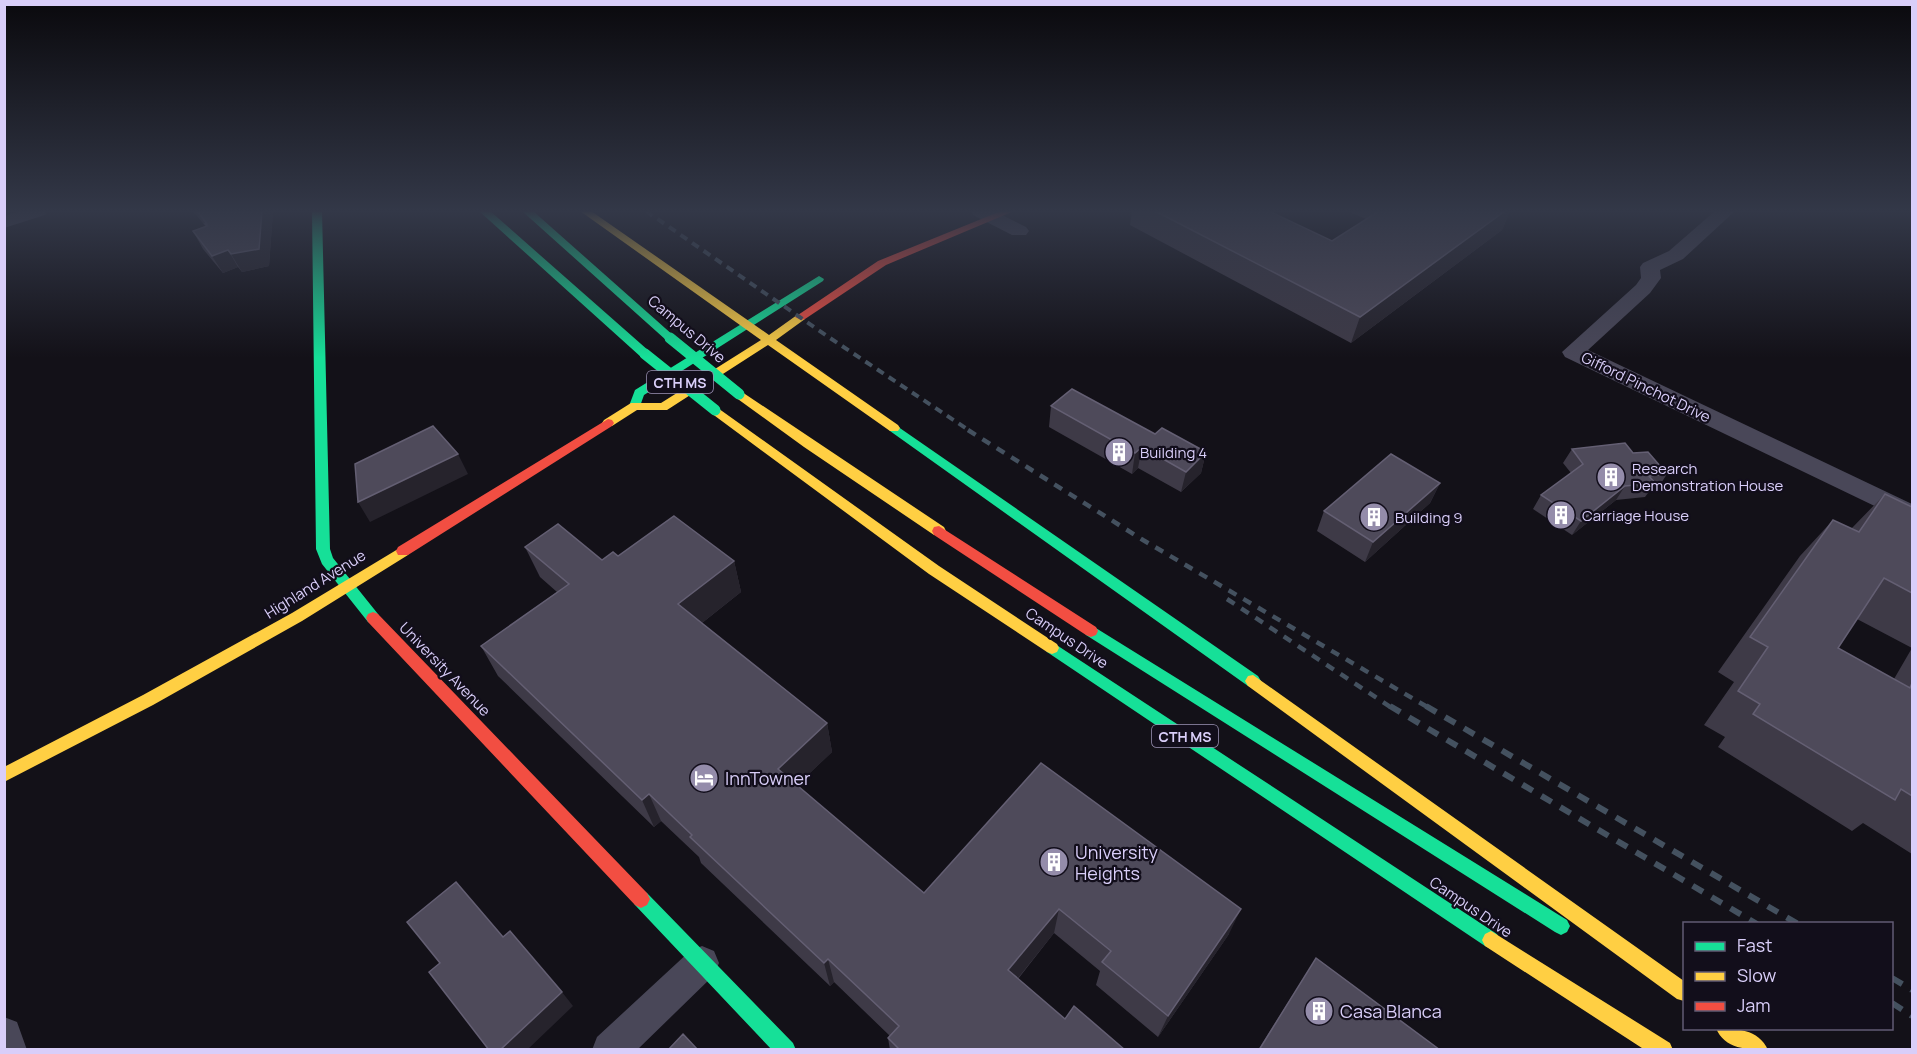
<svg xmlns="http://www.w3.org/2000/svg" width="1917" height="1054" viewBox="0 0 1917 1054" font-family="Manrope,sans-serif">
	<rect width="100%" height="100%" fill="#131118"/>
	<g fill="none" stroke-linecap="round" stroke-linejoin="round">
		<path fill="#494758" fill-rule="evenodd" d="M 20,211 L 47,211 L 45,215 L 4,228 L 4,216 Z
			M 971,211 L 994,211 L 1026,227 L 1029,231 L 1026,235 L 1012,235 L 973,215 Z
			M 1715,211 L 1735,211 L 1683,259 L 1660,270 L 1661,278 L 1650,293 L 1588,350 L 1912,504 L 1912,524 L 1565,357 L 1562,352 L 1636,285 L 1641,278 L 1640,267 L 1643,263 L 1669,251 Z
			M 702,946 L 714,951 L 719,963 L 714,975 L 637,1050 L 592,1050 L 597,1037 L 690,951 Z
			M 4,1017 L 17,1022 L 27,1050 L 4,1050 Z"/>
		<path fill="#16e098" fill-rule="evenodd" d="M 312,211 L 322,211 L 330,549 L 333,558 L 378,614 L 380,618 L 378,622 L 373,624 L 368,622 L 322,564 L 316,549 Z
			M 479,211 L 490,211 L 649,351 L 649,357 L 641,357 Z
			M 522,211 L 533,211 L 674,336 L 674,340 L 666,340 Z
			M 819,276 L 824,279 L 823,281 L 644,395 L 639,409 L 631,409 L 629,406 L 635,390 Z
			M 894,424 L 1258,676 L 1261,681 L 1258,686 L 1253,687 L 1248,686 L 890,431 L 888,428 L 890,425 Z
			M 1091,625 L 1567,920 L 1570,926 L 1567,932 L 1561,935 L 1555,932 L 1086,635 L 1084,631 L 1086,627 Z
			M 1052,642 L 1497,934 L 1500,940 L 1497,946 L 1491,949 L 1485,946 L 1047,652 L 1045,648 L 1047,644 Z
			M 641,890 L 647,893 L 793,1043 L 796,1050 L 772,1050 L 635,905 L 632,899 L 635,893 Z"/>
		<path fill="#ffcf43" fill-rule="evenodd" d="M 580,211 L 591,211 L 769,335 L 797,315 L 805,315 L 805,319 L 776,340 L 898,425 L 900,428 L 898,431 L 890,431 L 768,345 L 667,410 L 637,410 L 612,426 L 604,426 L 602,423 L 604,420 L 631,403 L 661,403 L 761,340 Z
			M 739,390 L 944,527 L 946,531 L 944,535 L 934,535 L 804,447 L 735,397 L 733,394 Z
			M 715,406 L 939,566 L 1057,644 L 1059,648 L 1057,652 L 1052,654 L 1047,652 L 929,574 L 711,413 L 709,410 Z
			M 403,546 L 408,547 L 410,551 L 408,555 L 302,621 L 153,705 L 4,782 L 4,767 L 143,695 L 292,613 Z
			M 1253,675 L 1684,981 L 1684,1001 L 1677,999 L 1248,686 L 1245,681 L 1248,676 Z
			M 1491,931 L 1670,1043 L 1673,1050 L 1645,1050 L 1485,946 L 1482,940 L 1485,934 Z
			M 1716,1028 C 1735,1028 1759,1029 1768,1050 C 1748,1050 1724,1049 1716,1028 Z"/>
		<path fill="#f24e42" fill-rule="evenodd" d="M 1001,211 L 1014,211 L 886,265 L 805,319 L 801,320 L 795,317 L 878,261 Z
			M 608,419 L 612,420 L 614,423 L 612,426 L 408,555 L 398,555 L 396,551 L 398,547 Z
			M 939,526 L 1096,627 L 1098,631 L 1096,635 L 1091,637 L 1086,635 L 934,535 L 932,531 L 934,527 Z
			M 373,612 L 378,614 L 647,893 L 650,899 L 647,905 L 641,908 L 635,905 L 368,622 L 366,618 L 368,614 Z"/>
		<path stroke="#44515f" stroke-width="4" stroke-dasharray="8 6" stroke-linecap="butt" d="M 646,211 L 830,338 L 970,431"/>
		<path stroke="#44515f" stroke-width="4.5" stroke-dasharray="9 8" stroke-linecap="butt" d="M 968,430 L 1143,540 L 1429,708
			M 1227,599 L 1392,708"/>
		<path stroke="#44515f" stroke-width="6" stroke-dasharray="12 10" stroke-linecap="butt" d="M 1390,706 L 1757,924
			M 1426,706 L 1798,924
			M 1892,978 L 1912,990
			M 1892,1003 L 1912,1016"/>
		<path stroke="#16e098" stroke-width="11" d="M 670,338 L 739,394
			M 645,354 L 715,410"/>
	</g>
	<path fill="#3e3a47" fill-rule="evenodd" d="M 193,211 L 273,211 L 269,266 L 242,272 L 238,267 L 223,273 L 203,249 L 193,231 L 206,227 Z
		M 1132,211 L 1269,211 L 1332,241 L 1366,219 L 1347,211 L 1510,211 L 1502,230 L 1351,343 L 1130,225 Z
		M 1051,406 L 1155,434 L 1206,452 L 1201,473 L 1181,492 L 1138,468 L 1132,474 L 1049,427 Z
		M 1572,449 L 1633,453 L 1667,474 L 1658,488 L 1651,489 L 1645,497 L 1616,500 L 1572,535 L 1533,509 L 1541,495 L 1571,473 L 1563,463 Z
		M 1440,483 L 1430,503 L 1365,562 L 1317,531 L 1324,511 Z
		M 1885,494 L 1912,507 L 1912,854 L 1863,823 L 1852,831 L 1718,747 L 1725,737 L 1704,725 L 1734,682 L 1718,672 L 1800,556 L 1833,520 L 1851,529 ZM 1857,619 L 1912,648 L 1894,679 L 1838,648 Z
		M 525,547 L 602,560 L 618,556 L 734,561 L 741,592 L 702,623 L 827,723 L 832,752 L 797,785 L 924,893 L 1041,763 L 1229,934 L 1158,1037 L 1096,985 L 1100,971 L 1054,933 L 1018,979 L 1065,1019 L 1125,1050 L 890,1050 L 888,1038 L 890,1036 L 834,982 L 830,986 L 701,863 L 699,857 L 661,821 L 654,827 L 498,676 L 481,646 L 557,592 L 540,577 Z
		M 1316,958 L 1440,1050 L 1258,1050 Z"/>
	<path fill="#26232c" d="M 262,211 L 273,211 L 269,266 L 242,272 L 231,254 Z
		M 1493,211 L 1510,211 L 1502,230 L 1351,343 L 1360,317 Z
		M 228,250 L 238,267 L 223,273 L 212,256 Z
		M 1142,447 L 1138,468 L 1132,474 L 1135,453 Z
		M 1206,452 L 1201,473 L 1181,492 L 1186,472 Z
		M 458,454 L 468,474 L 370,522 L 358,502 Z
		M 1440,483 L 1430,503 L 1365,562 L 1373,542 Z
		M 1625,486 L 1616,500 L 1572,535 L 1581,521 Z
		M 734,561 L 741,592 L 688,634 L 678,604 Z
		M 827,723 L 832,752 L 785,797 L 778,769 Z
		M 649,794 L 661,821 L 654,827 L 642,800 Z
		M 1059,909 L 1054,933 L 1006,993 L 1008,970 Z
		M 1241,909 L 1229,934 L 1158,1037 L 1168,1016 Z
		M 828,959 L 834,982 L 830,986 L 824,963 Z
		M 562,992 L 573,1006 L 527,1050 L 500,1050 Z"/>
	<path fill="#4e4a5a" stroke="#645f73" stroke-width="1.5" d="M 197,211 L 262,211 L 259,249 L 231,254 L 228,250 L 212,256 L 193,231 L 207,226 L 205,224 L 207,224 Z
		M 1155,211 L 1269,211 L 1332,241 L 1379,211 L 1505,211 L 1360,317 Z
		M 1072,389 L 1155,434 L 1162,428 L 1206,452 L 1186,472 L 1142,447 L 1135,453 L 1051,406 Z
		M 433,426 L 458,454 L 358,502 L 355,464 Z
		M 1625,443 L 1633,453 L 1648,452 L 1667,474 L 1649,476 L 1655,483 L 1625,486 L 1581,521 L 1541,495 L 1583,464 L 1572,449 Z
		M 1391,454 L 1440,483 L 1373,542 L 1324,511 Z
		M 1885,494 L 1912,507 L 1912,593 L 1884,578 L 1838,648 L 1910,688 L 1912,683 L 1912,796 L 1901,789 L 1895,800 L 1753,714 L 1760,704 L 1738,691 L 1768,647 L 1750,637 L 1833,520 L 1859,532 Z
		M 674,516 L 734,561 L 678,604 L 827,723 L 778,769 L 924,893 L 1041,763 L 1241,909 L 1168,1016 L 1102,962 L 1111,951 L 1059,909 L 1008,970 L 1065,1019 L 1074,1006 L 1125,1050 L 900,1050 L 888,1038 L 899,1026 L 828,959 L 824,963 L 690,837 L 692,835 L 649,794 L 642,800 L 481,646 L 569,584 L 525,547 L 558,524 L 602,560 L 613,552 L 618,556 Z
		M 456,882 L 503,937 L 510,931 L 562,992 L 500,1050 L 489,1050 L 429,972 L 440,963 L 407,922 Z
		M 1316,958 L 1440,1050 L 1259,1050 Z
		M 683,1034 L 698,1050 L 668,1050 Z"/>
	<linearGradient id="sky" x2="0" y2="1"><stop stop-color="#0a090d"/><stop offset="0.59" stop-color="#333848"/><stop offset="1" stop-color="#333848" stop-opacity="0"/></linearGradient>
	<rect width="1917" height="358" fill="url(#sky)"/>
	<defs>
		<g id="building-disc" transform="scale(1.5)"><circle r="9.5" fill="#948caa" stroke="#120e1b"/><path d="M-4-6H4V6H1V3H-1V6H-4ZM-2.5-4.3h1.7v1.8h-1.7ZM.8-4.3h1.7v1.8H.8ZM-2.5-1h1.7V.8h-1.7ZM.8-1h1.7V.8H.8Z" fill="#fff"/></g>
		<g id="hotel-disc" transform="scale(1.5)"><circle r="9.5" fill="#948caa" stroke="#120e1b"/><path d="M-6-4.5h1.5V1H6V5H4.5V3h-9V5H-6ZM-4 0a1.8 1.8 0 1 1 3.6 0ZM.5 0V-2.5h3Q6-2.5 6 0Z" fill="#fff"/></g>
	</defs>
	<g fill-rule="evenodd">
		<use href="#building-disc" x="1119" y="452"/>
		<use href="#building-disc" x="1611" y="477"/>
		<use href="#building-disc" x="1561" y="515"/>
		<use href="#building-disc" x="1374" y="517"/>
		<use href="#hotel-disc" x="704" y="778"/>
		<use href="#building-disc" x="1054" y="862"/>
		<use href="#building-disc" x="1319" y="1011"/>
	</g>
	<g text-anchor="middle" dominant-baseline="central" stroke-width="4.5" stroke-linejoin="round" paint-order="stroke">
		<g fill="#120e1b" stroke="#9d94b6" stroke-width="1.5">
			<rect x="647" y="371" width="66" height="22" rx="4.5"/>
			<rect x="1152" y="725" width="66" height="22" rx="4.5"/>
		</g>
		<g font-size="14" font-weight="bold" fill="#d9cef9">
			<text x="680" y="382">CTH MS</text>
			<text x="1185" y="736">CTH MS</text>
		</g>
		<g font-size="15" fill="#d9cef9" stroke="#120e1b">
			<text transform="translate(687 329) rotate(40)">Campus Drive</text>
			<text transform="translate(1646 387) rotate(26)">Gifford Pinchot Drive</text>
			<text transform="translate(315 584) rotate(-32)">Highland Avenue</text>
			<text transform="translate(1067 638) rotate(34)">Campus Drive</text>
			<text transform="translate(445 669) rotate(46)">University Avenue</text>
			<text transform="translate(1471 907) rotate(34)">Campus Drive</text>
		</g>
		<g font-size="15" fill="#d9cef9" stroke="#120e1b" text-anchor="start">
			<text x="1140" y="452">Building 4</text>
			<text x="1632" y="468">Research<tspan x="1632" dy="17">Demonstration House</tspan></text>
			<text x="1582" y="515">Carriage House</text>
			<text x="1395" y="517">Building 9</text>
		</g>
		<g font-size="18" fill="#d9cef9" stroke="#120e1b" text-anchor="start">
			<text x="725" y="778">InnTowner</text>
			<text x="1075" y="852">University<tspan x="1075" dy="21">Heights</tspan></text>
			<text x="1340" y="1011">Casa Blanca</text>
		</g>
	</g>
	<rect width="1917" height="1054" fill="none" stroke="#d9cef9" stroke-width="12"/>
	<rect x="1683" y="922" width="210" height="108" fill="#120e1b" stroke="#625b74" stroke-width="1.5"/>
	<rect x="1695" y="942" width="30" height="9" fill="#16e098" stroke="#625b74" stroke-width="1.5"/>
	<text x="1737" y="952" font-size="18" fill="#d9cef9">Fast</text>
	<rect x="1695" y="972" width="30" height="9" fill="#ffcf43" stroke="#625b74" stroke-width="1.5"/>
	<text x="1737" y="982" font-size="18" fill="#d9cef9">Slow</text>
	<rect x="1695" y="1002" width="30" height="9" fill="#f24e42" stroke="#625b74" stroke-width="1.5"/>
	<text x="1737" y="1012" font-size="18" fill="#d9cef9">Jam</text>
</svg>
